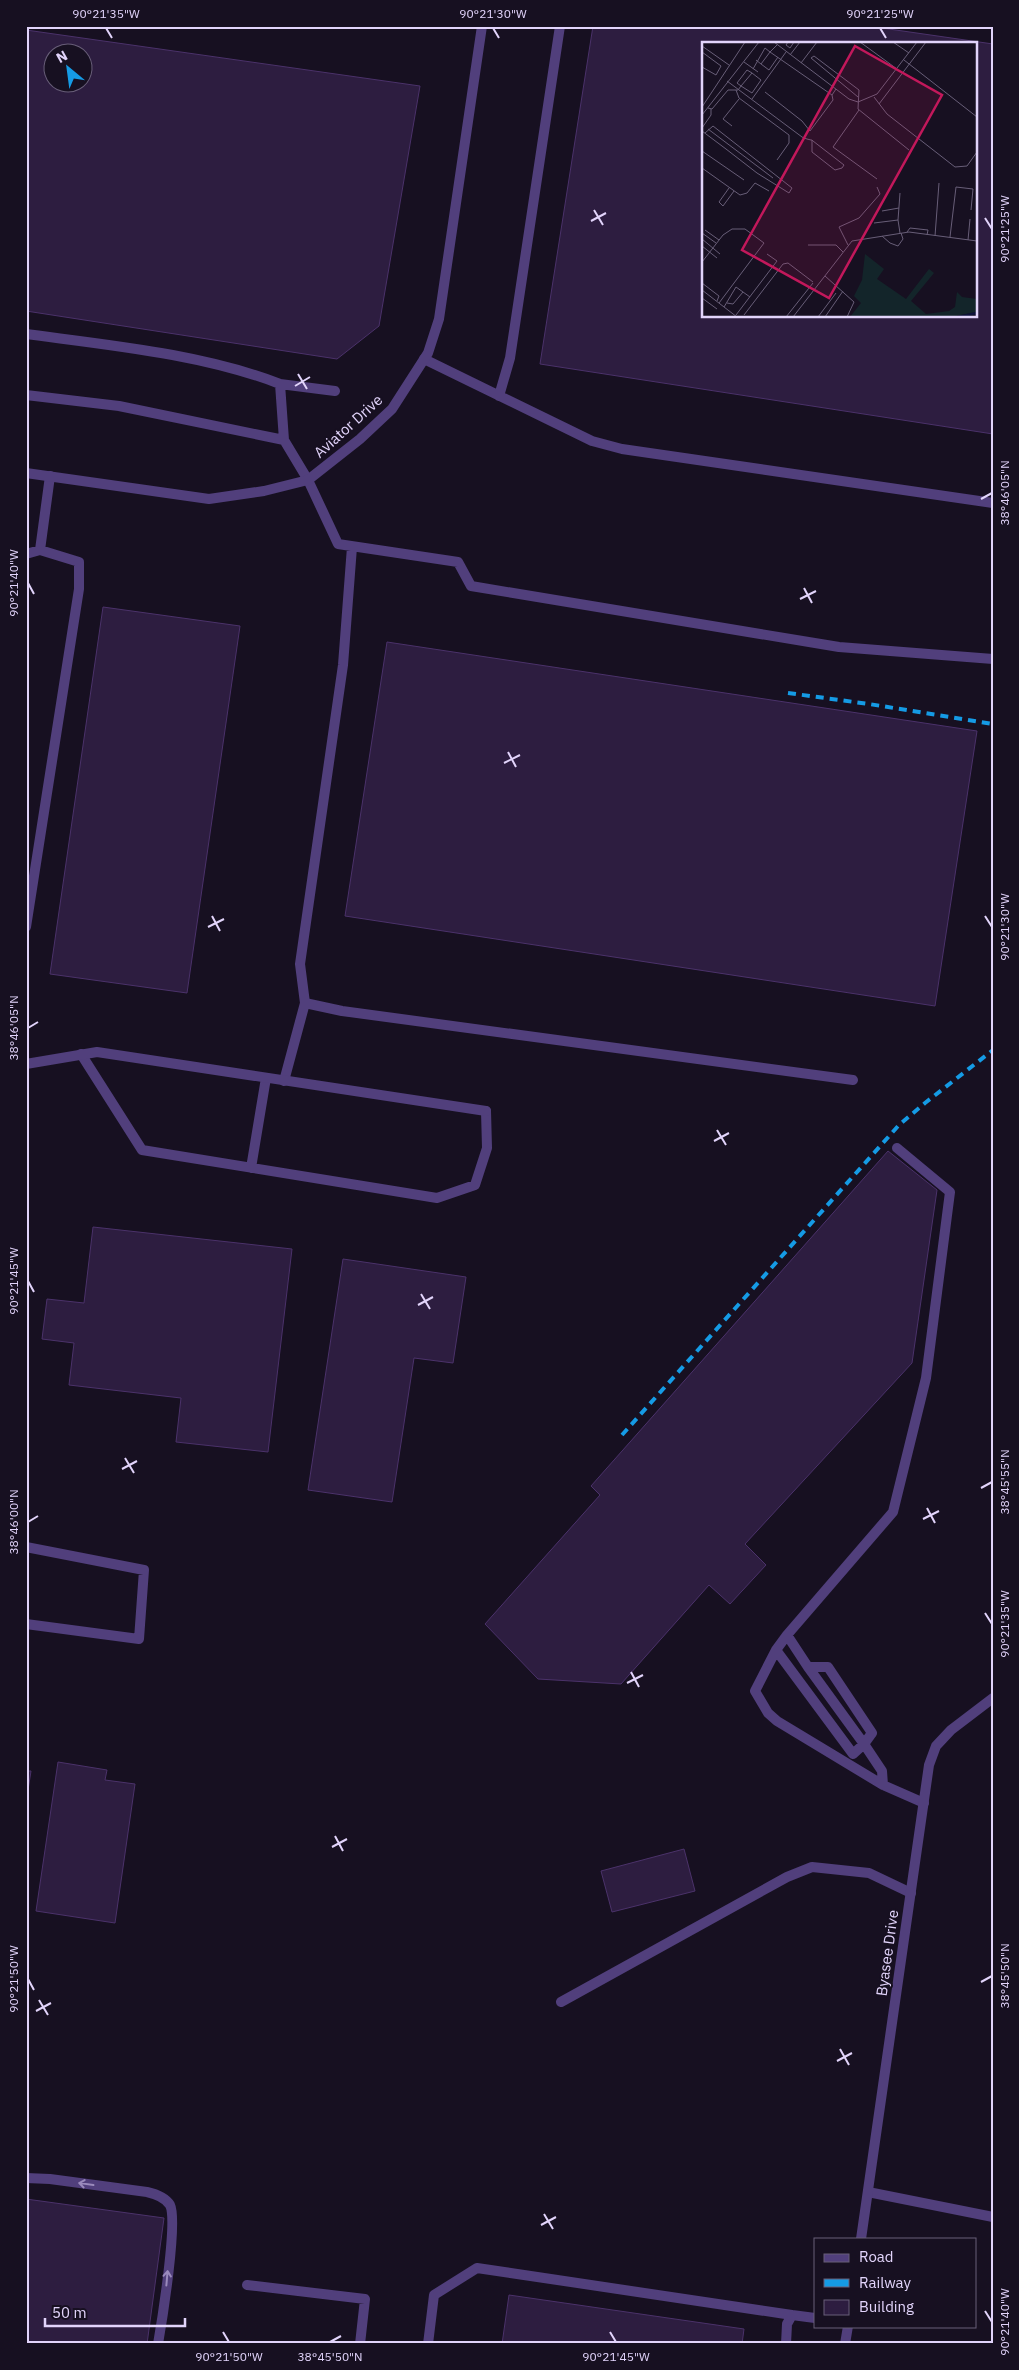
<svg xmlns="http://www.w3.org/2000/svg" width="1019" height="2370" viewBox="0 0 1019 2370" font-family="'IBM Plex Sans',sans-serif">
	<rect width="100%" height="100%" fill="#171021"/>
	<path fill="#2d1d40" stroke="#4b326a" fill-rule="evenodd" d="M 593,26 L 868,26 L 993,44 L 993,434 L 540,364 ZM 703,44 L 975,44 L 975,316 L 703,316 Z
		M 26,30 L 420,86 L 379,326 L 337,359 L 26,311 ZM 52,52 L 82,52 L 82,82 L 52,82 Z
		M 103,607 L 240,626 L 187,993 L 50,974 Z
		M 387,642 L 977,731 L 935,1006 L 345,916 Z
		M 888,1151 L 937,1190 L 912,1363 L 745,1544 L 766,1565 L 730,1604 L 709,1585 L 621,1684 L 538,1679 L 485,1624 L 600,1495 L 591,1486 Z
		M 93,1227 L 292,1249 L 268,1452 L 176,1442 L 181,1398 L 69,1385 L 74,1343 L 42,1339 L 47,1299 L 84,1303 Z
		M 343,1259 L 466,1277 L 453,1363 L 414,1358 L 392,1502 L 308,1490 Z
		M 58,1762 L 107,1770 L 105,1780 L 135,1784 L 115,1923 L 36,1911 Z
		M 26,1771 L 31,1771 L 26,1803 Z
		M 684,1849 L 695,1891 L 612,1912 L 601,1871 Z
		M 26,2199 L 164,2218 L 147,2344 L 26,2344 Z
		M 509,2295 L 744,2329 L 742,2344 L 502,2344 Z"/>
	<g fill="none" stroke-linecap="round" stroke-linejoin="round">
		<path stroke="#513f7c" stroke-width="10" d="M 26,334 C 108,345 203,354 280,384 L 284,440 L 308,480 L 338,544 L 458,562 L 471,586 L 839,647 L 993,659
			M 424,359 L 592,441 L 622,449 L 993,503
			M 280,384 L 335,391
			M 26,395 L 119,406 L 284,440
			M 499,396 L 510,358 L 560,26
			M 352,547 L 343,665 L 300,964 L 305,1003 L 342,1011 L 853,1080
			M 40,550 L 50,476
			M 26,554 L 40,550 L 79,562 L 79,589 L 26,927
			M 81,1054 L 142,1150 L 437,1198 L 475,1185 L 487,1148 L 486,1111
			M 284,1081 L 305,1003
			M 897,1148 L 950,1192 L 926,1378 L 893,1512 L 787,1635 L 776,1650 L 755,1691 L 768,1713 L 777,1721 L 883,1785 L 924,1803
			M 251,1168 L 266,1078
			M 26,1547 L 144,1570 L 139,1639 L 26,1624
			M 776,1650 L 853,1754 L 864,1744 L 808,1667 L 787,1635
			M 808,1667 L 828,1667 L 872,1733 L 864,1744 L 882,1771 L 883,1785
			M 561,2002 L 787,1877 L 812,1867 L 869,1873 L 911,1893
			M 26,2178 L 50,2179 L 147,2192 C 156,2194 165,2197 170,2205 C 178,2221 162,2321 158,2344
			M 868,2192 L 993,2217
			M 247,2285 L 365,2299 L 360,2344
			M 428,2344 L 434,2295 L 477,2268 L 792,2315
			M 786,2344 L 787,2324 L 792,2315 L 815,2318"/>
		<path stroke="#513f7c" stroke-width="10" d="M 26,473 L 209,499 L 264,491 L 308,480 L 360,439 L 392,409 L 428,353 L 439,319 L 482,26
			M 26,1064 L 97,1052 L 486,1111
			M 861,2239 L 929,1765 L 936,1746 L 951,1730 L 993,1698
			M 845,2344 L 848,2326"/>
		<path stroke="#159be5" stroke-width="4" stroke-dasharray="8 6" stroke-linecap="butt" d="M 788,693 L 869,704 L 993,724
			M 622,1435 L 899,1125 L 925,1103 L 993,1050"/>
	</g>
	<defs><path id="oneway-shaft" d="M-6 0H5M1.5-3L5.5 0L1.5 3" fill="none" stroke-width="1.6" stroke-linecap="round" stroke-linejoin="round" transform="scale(1.25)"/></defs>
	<g stroke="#9a8abc">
		<use href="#oneway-shaft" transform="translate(86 2184) rotate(-172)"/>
		<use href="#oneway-shaft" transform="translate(167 2278) rotate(-85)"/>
	</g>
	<path fill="none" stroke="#e2d4fb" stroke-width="2" d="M 106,28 L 112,38M 493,28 L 499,38M 880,28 L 886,38M 594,210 L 603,225M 985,218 L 992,229M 591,221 L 606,213M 298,374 L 307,389M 295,386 L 310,377M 981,499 L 992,493M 28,583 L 34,594M 804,588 L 812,603M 800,599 L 816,591M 508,752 L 516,767M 504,763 L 520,755M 212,916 L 220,931M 985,916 L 992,927M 208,927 L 224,919M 28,1028 L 38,1022M 717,1130 L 726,1145M 714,1141 L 729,1133M 28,1281 L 34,1292M 421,1294 L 430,1309M 418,1305 L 433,1297M 125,1458 L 134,1473M 122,1469 L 137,1461M 981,1488 L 992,1482M 927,1508 L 935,1523M 923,1519 L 939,1511M 28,1522 L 38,1516M 985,1613 L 992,1624M 631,1672 L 639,1687M 627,1683 L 643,1675M 335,1836 L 343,1851M 332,1847 L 347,1839M 28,1979 L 34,1990M 981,1982 L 992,1976M 39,2000 L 48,2015M 36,2011 L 51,2003M 840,2049 L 849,2065M 837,2061 L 852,2053M 544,2214 L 553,2229M 541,2225 L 556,2217M 985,2311 L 992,2322M 223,2332 L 229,2342M 610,2332 L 616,2342M 330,2342 L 341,2336"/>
	<g text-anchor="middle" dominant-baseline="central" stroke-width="4" stroke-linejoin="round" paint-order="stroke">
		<g font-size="15" fill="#e2d4fb" stroke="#171021">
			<text transform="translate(348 426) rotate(-42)">Aviator Drive</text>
			<text transform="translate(887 1953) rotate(-82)">Byasee Drive</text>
		</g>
	</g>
	<g transform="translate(702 42)">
		<rect width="275" height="275" fill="#171021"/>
		<path d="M 163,212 L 182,227 L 175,237 L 204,257 L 227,227 L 232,231 L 209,259 L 224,272 L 247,269 L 253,265 L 255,250 L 260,255 L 275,257 L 275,270 L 248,275 L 148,275 L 159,261 L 152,254 L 160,238 Z" fill="#13252a"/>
		<path fill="none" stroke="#0e133b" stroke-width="2.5" d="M 256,275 L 275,271"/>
		<path fill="none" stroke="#685e78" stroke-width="1" d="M 72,0 L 147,57 L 156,60 L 175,52 L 215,0M 86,0 L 84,3 L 88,6 L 92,0M 158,0 L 195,27M 191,0 L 207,11M 0,4 L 27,23M 0,10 L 19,24 L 14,33M 88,13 L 98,0M 54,18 L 59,22 L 68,10 L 130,53M 202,18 L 275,75M 42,20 L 56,30M 99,21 L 115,0M 59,22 L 67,28 L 76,15M 0,25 L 14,33M 51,27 L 63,6 L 68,10 L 75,3M 25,39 L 100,95 L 102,96 L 105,97 L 109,98 L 110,98 L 111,99 L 142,123 L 140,126 L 133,128 L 110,110 L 110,98M 34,48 L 37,56 L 87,93 L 87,101 L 75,118M 63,50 L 100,79 L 108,89 L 131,58 L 130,53 L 134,47M 156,55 L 109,16 L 112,14 L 157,48 L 156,67 L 207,108M 172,55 L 185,72 L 253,125 L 265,124 L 275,110M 50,57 L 84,10M 177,62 L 224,0M 0,65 L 43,0M 6,66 L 10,67 L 26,48 L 36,48 L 39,44 L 50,31 L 59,38 L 50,51 L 39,44 L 35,41 L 45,28 L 50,31M 157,68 L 131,105 L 175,137M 0,73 L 57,0M 30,84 L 21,77 L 37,57M 0,86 L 9,73 L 9,67M 6,87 L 71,136M 0,89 L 24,107 L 55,131 L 87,151 L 90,146 L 11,84 L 3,91M 0,109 L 42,138M 0,126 L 38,153 L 45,151 L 53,141 L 67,149M 27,146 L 17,160 L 21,164 L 32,149M 180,169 L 197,166M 196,178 L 198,151M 172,181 L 196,178 L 198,191M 3,188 L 17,198M 205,190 L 208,186 L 226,188 L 225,193M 0,191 L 14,201M 180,194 L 188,201 L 196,204 L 201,197 L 199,191M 233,194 L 237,141M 248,195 L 254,145 L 271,147 L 269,168M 0,197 L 18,212M 266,198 L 268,177M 106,203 L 134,203 L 141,210M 146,203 L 137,185 L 157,176 L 178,152 L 175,145M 0,204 L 15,216M 0,220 L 21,193 L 30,187 L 43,187 L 62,201 L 17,261M 123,234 L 152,260 L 145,275M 0,241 L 17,254 L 15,259M 0,248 L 35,275M 0,256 L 15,267M 25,261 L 31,262 L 41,250M 22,265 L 34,245 L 48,255M 34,273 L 75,219 L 65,212M 42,273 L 81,222 L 86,221 L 111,240M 84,275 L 111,241M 91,275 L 150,199 L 207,190 L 275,199M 116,275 L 134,251M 123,275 L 141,249"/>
		<path fill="#c2185b" fill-opacity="0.15" stroke="#c2185b" stroke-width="2.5" d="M 153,4 L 240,53 L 127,256 L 40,208 Z"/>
		<rect width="275" height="275" fill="none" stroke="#e2d4fb" stroke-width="2.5"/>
	</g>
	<rect width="1019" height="2370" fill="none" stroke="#171021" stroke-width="55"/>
	<rect x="814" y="2238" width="162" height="90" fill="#171021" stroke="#685e78"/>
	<rect x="824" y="2254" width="25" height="8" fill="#513f7c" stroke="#685e78"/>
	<text x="859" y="2262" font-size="15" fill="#e2d4fb">Road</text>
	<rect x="824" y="2279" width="25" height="8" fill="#159be5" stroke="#685e78"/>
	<text x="859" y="2288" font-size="15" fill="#e2d4fb">Railway</text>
	<rect x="824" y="2300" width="25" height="15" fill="#2d1d40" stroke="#685e78"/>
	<text x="859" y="2312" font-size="15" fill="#e2d4fb">Building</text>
	<g transform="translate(68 68) rotate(331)"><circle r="24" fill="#171021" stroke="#685e78"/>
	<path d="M0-4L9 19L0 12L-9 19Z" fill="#159be5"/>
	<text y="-8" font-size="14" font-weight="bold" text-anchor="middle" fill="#e2d4fb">N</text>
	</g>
	<path d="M45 2318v8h140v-8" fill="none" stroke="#e2d4fb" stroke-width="2.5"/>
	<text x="52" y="2318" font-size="15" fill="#e2d4fb" stroke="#171021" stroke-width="4" paint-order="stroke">50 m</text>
	<rect x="28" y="28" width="964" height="2314" fill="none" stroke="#e2d4fb" stroke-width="2"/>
	<g font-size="12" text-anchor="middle" fill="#e2d4fb">
		<text x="106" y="18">90°21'35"W</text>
		<text x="493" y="18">90°21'30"W</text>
		<text x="880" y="18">90°21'25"W</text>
		<text transform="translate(1005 229) rotate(-90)" y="4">90°21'25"W</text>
		<text transform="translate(1005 493) rotate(-90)" y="4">38°46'05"N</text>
		<text transform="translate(14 583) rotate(-90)" y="4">90°21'40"W</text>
		<text transform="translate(1005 927) rotate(-90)" y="4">90°21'30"W</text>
		<text transform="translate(14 1028) rotate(-90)" y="4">38°46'05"N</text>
		<text transform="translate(14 1281) rotate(-90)" y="4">90°21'45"W</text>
		<text transform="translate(1005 1482) rotate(-90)" y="4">38°45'55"N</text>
		<text transform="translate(14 1522) rotate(-90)" y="4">38°46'00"N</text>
		<text transform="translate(1005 1624) rotate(-90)" y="4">90°21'35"W</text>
		<text transform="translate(1005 1976) rotate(-90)" y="4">38°45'50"N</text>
		<text transform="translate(14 1979) rotate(-90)" y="4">90°21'50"W</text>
		<text transform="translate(1005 2322) rotate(-90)" y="4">90°21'40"W</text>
		<text x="229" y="2361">90°21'50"W</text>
		<text x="330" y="2361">38°45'50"N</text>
		<text x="616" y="2361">90°21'45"W</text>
	</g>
</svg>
